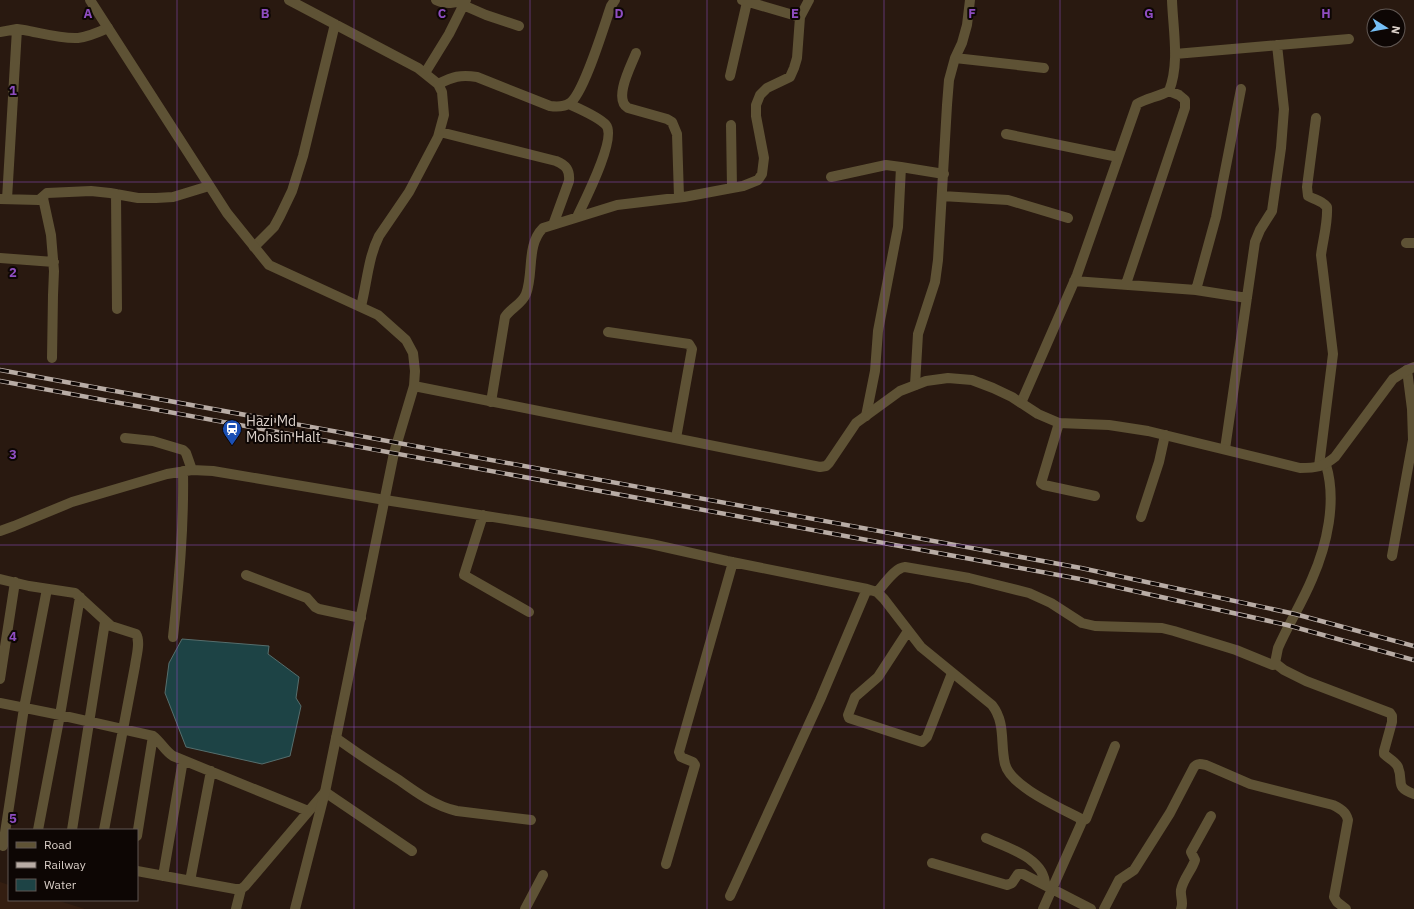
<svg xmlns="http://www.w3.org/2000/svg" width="1414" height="909" viewBox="0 0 1414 909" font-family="'IBM Plex Sans',sans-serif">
	<rect width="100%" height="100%" fill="#291910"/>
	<path fill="#341e11" d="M 0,882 L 9,885 L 9,900 L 56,900 L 85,909 L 0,909 Z"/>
	<path fill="#1d4345" stroke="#566e6d" d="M 182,639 L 269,646 L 268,654 L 299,677 L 296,698 L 301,706 L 290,756 L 262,764 L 186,747 L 165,693 L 169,663 Z"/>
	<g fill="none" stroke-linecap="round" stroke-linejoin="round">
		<path stroke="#5e5235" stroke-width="10" d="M 289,0 L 418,68 L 438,84 L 442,92 L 444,115 L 438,137 L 409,192 L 379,236 C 368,258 367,283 361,306
			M 436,0 C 446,5 455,3 466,0
			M 742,0 L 800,17
			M 463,5 L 486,15 L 519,26
			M 0,32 L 17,29 L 24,30 C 41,33 61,39 78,38 C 88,37 99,32 108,28
			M 636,53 C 631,66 613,99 628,108 L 667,119 L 672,122 L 677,134 L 679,197
			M 1175,54 L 1349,39
			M 955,58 L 1044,68
			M 425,73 L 449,34 L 466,0
			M 730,76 L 747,2
			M 438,84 C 453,77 460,74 477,77 L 550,106 C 557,107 564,107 570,103 C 584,93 604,26 611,6 L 615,0
			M 569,104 C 580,109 599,117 606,125 C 617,138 584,202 577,217
			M 1316,118 L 1307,187 L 1308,196 C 1317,201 1320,199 1327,207 C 1328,223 1323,239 1321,255 L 1333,354 L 1319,466
			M 731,125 L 732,188
			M 440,132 L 556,161 C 566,165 570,170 569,181 L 553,225
			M 1006,134 L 1118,157
			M 831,177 L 886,165 L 901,167 L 944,174
			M 116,194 L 117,309
			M 942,196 L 1008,200 L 1068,218
			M 43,198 L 51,235 L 54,271 L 53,295 L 52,358
			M 0,199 L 39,200 L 47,193 L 91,191 L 110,193 L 138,198 L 156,198 L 173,197 L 209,186
			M 7,199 L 17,29
			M 1406,243 L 1414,243
			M 254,247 L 274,227 L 280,216 L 292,191 L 303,156 L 335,24
			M 0,258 L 54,262
			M 1074,281 L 1196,290 L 1247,298
			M 1126,284 L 1185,108 L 1185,100 L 1179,95 L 1169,91
			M 1196,290 L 1216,217 L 1241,89
			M 608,332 L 689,344 L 692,349 L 676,438
			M 915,385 L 918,334 L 935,282 L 938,260 L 947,105 L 949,80 L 955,58 L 962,43 L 967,25 L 970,0
			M 491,402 L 505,317 C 511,308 522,304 526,294 C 534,273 526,245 543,228 L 617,205 L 684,197 L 732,188 L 743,186 L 758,180 L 762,174 L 764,158 L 756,116 L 756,105 L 760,95 L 767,88 L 790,77 L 794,68 L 797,58 L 800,17 L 809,0
			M 1021,403 L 1077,275 L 1137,104 C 1147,98 1158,97 1169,91 C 1180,63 1173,30 1172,0
			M 866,416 L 875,371 L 878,331 L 898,227 L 901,167
			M 1059,423 L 1041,483 L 1044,485 L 1095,496
			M 125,438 L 153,441 L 183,450 L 186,453 L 192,470
			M 1225,449 L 1255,242 L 1260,230 L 1272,211 L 1281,148 L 1284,109 L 1277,45
			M 483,515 L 464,575 L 529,612
			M 1141,517 L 1159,462 L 1165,435
			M 0,531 L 14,526 L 72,502 L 167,474 L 192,470 L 213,471 L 385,500 L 537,524 L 651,544 L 727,561 L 867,589 L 877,592 L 884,599 L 921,647 L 992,705 C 1006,723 1000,743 1005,764 C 1011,787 1061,808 1081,819 L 1081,824 L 1043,909
			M 1392,556 L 1413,440 L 1412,409 L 1407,370
			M 246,575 L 307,598 L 315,607 L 319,609 L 361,618
			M 0,579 L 29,586 L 75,593 L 111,626 L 136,634 C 141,642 136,657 135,666 L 104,830
			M 877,592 C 885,584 894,568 905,567 L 969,578 L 1029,593 L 1051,603 L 1082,623 L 1095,626 L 1162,628 L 1174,631 L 1236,650 L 1273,665 L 1275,663 L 1278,648 C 1288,625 1302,603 1312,579 C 1327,545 1337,501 1326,465
			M 908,631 L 878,677 L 855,697 L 848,715 L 849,718 L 922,742 L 927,737 L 952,673
			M 173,637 C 179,581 184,527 183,471
			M 1275,663 L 1284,670 L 1306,681 L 1390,713 L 1392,716 L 1392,722 L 1384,751 L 1384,754 C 1389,759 1395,761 1398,767 C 1404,782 1394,787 1414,794
			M 0,679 L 15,582
			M 0,703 L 60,715 L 153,736 C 161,742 165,751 173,756 L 308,811
			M 336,738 C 357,753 378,767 399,780 C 417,793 435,806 457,811 L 531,820
			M 1082,821 L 1086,819 L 1115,746
			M 38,830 L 60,715 L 80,597
			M 72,830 L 105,622
			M 137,836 L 153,736
			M 986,838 C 1006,847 1045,858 1045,885
			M 3,846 L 24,708 L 47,589
			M 932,863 L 1007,885 L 1012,883 L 1018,874 L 1023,874 L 1091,909
			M 666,864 L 695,765 L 693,762 L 681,757 L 679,752 L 733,562
			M 137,871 L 235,889 L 241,889 L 245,886 L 325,792 L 412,851
			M 163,876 L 183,760
			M 190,881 L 211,771
			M 730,896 L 820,700 L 867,589
			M 236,909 L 241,889
			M 525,909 L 543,875
			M 1104,909 L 1119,880 L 1134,870 L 1170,813 L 1194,767 C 1197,763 1201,764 1206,765 L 1250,784 L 1333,805 C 1341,809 1346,812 1348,820 L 1334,897 L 1337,902 L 1346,909
			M 1181,909 C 1184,902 1180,897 1181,890 C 1183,879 1192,870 1195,860 L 1191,852 L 1211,816"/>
		<path stroke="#5e5235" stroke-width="10" d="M 90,0 L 227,213 L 269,265 L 378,315 L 406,340 L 413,353 L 415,371 L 414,386 L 394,453 L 336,738 L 325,792 L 295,909
			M 414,386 L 820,467 L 826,466 L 829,463 L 856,423 L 900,391 L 926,381 L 948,378 L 972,380 L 993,388 L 1012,397 L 1038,414 L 1059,423 L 1109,425 L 1148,431 L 1300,468 C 1316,468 1323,467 1335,457 L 1393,379 L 1407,370 L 1414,367"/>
		<g stroke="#b8aca5" stroke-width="4.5">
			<path id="rail" d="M 0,370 L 1081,568 L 1295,614 L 1414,646
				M 0,381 L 1080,579 L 1287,625 L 1414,660"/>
		</g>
		<use href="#rail" stroke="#0d0604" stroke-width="3" stroke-dasharray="9" stroke-linecap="butt"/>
	</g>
	<path fill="none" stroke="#8e4dc1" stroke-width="1" stroke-opacity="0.55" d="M 177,0 L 177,909M 354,0 L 354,909M 530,0 L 530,909M 707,0 L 707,909M 884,0 L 884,909M 1060,0 L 1060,909M 1237,0 L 1237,909M 0,182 L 1414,182M 0,364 L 1414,364M 0,545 L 1414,545M 0,727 L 1414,727"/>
	<defs>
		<g id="station-pin" transform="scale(1)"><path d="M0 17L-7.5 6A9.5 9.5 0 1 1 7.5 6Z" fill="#1a4fb4" stroke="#0d0604"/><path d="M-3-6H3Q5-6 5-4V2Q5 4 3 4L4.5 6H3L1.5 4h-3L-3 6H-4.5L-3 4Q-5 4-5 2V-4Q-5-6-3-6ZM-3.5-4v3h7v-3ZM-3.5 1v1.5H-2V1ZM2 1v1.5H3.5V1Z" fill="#fff"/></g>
	</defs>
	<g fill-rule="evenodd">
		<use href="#station-pin" x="232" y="429"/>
	</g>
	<g text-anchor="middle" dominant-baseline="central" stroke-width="4" stroke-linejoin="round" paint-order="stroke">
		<g font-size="14" fill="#dcd1ca" stroke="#0d0604" text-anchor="start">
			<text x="246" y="421">Hazi Md<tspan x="246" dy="16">Mohsin Halt</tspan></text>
		</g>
	</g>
	<g font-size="13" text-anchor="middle" font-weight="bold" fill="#8e4dc1" stroke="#0d0604" stroke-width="4" stroke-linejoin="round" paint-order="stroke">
		<text x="88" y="18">A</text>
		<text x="265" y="18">B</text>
		<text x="442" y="18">C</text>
		<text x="619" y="18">D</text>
		<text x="795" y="18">E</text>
		<text x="972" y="18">F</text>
		<text x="1149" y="18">G</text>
		<text x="1326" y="18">H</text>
		<text x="13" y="95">1</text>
		<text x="13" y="277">2</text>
		<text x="13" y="459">3</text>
		<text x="13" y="641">4</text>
		<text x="13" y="823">5</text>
	</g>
	<rect x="8" y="829" width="130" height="72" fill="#0d0604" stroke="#605753"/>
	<rect x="16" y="842" width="20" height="6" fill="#5e5235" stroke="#605753"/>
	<text x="44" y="849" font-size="12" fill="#dcd1ca">Road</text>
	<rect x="16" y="862" width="20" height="6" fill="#b8aca5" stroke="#605753"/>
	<text x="44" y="869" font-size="12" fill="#dcd1ca">Railway</text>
	<rect x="16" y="879" width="20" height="12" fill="#1d4345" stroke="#605753"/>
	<text x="44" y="889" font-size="12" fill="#dcd1ca">Water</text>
	<g transform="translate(1386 28) rotate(101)"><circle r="19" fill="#0d0604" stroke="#605753"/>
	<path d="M0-3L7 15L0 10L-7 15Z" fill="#76c0f7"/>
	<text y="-6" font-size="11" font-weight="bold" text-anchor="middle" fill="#dcd1ca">N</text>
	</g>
</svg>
